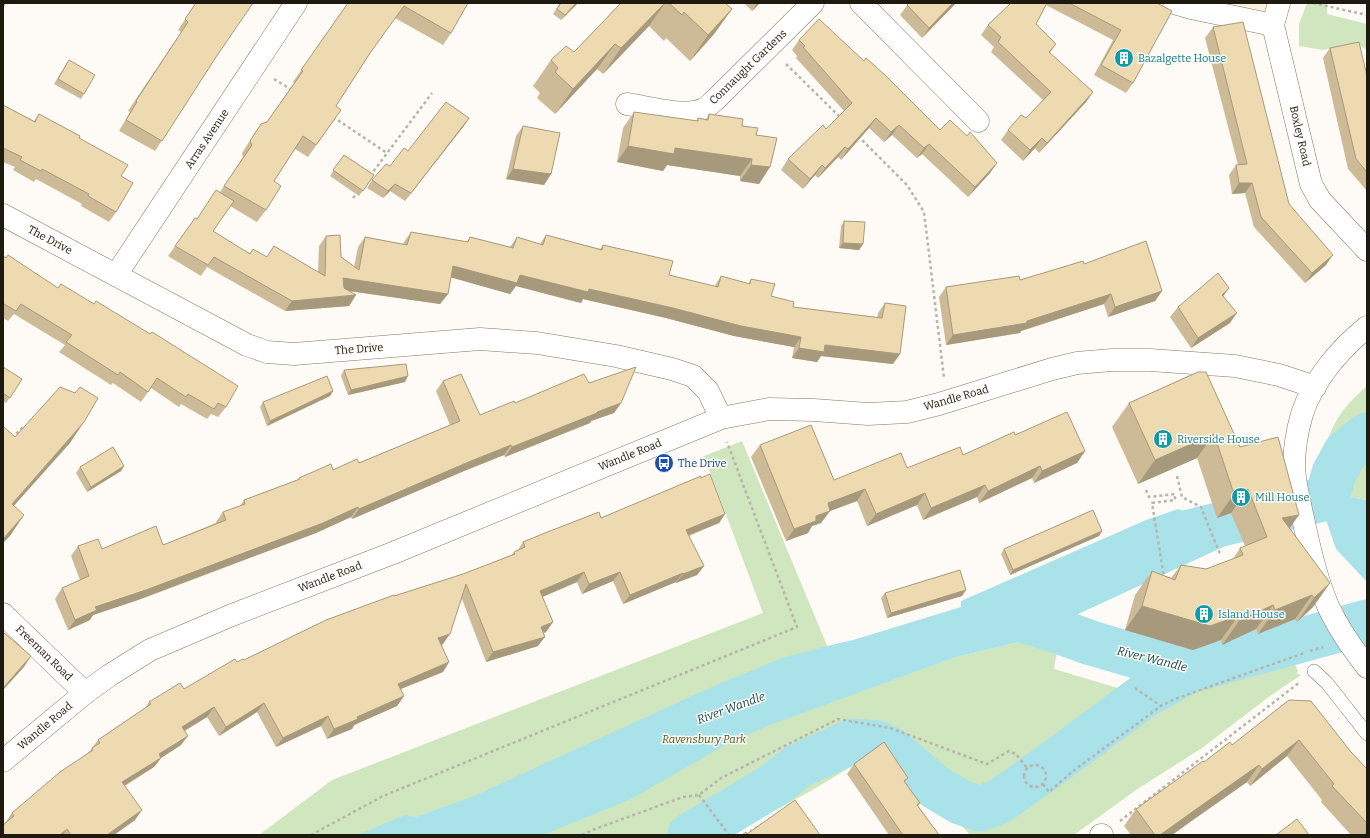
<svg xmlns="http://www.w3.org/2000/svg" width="1370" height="838" viewBox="0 0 1370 838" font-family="Bitter,serif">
	<rect width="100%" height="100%" fill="#fefbf6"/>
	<path fill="#faf0db" d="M 1190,3 L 1274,3 L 1268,20 Z"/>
	<path fill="#d0e6be" d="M 1307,3 L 1327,3 L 1327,14 L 1367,24 L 1367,50 L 1356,43 L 1323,50 L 1299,46 L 1299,24 Z
		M 1367,386 L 1367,500 L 1334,494 L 1353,463 L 1341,445 L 1317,471 C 1324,447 1332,422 1349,403 C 1355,397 1361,391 1367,386 Z
		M 742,441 L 848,696 L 956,657 L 1023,641 L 1040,639 L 1058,645 L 1054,669 L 1131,692 L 1148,704 L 1157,697 L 1227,669 L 1263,659 L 1291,653 L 1298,672 L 1296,673 L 1301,675 L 1270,696 L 1202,748 L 1136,790 L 1074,835 L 970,835 L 942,803 L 906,777 L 879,750 L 809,792 L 758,819 L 734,835 L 259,835 L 332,780 L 763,613 L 704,456 Z"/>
	<path fill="#a9e2e9" d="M 1334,494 L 1367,500 L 1367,582 L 1336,549 L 1322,508 L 1327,498 Z
		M 1178,509 L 1199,516 L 1230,522 L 1234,542 L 1074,616 L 1068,622 L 1040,639 L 1023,641 L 956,657 L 767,726 L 727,744 L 631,799 L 543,835 L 357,835 L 405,815 L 416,817 L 474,796 L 705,690 L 782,658 L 827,646 L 853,640 L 961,607 L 961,601 L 1146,520 Z"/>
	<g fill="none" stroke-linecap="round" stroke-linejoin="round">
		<path stroke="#a9e2e9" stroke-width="45" d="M 1169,537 L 1327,498 L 1334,473 L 1345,453 L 1367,435
			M 1009,616 L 1055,630 L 1091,643 L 1188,671 L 1367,622
			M 690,835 L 774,785 L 798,766 L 853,741 L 877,743 L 890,749 L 935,787 L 960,802 L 980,809 L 1000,801 L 1048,767 L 1145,695 L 1188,671"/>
		<g stroke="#837860" stroke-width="14">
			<path id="service" d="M 1314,671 L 1327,683 L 1367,734"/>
		</g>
		<g stroke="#837860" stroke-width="23">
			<path id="minor" d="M 861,3 L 978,121
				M 1174,3 L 1191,8 L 1273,25
				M 1279,3 L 1273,25 L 1311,184 L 1320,200 L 1367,250
				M 627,104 C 648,107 683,118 704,109 C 708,107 712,102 716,99 L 813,3
				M 116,275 L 296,3
				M 3,614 L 85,693
				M 1101,835 L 1102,835"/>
		</g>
		<g stroke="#837860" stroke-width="23">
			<path id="tertiary" d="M 3,215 L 247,345 L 267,352 L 294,354 L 480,339 L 537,343 L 616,356 L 672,369 L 693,376 L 708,391 L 721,418
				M 3,761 L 85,693 L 110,675 L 150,650 L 232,615 L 393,553 L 721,418 L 769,409 L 814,410 L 868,414 L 907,412 L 939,404 L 1052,369 L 1077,363 L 1112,360 L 1150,360 L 1235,366 L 1279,375 L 1315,387"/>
		</g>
		<g stroke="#837860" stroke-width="23">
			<path id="primary" d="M 1367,327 C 1340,349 1313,380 1302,414 C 1297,431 1294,450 1294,468 C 1295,482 1298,496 1301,509 C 1308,541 1315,576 1328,606 C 1338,628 1352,648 1367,667"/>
		</g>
		<path stroke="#b7b4ad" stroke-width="2.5" stroke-dasharray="3 3" stroke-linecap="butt" d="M 1313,3 L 1367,15
			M 786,64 L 841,118
			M 274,79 L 292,90
			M 333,117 L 387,153
			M 858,136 L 907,185 L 924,212 L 944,378
			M 370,176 L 432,93
			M 353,198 L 357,193
			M 12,438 L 23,427
			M 1177,476 L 1182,497 L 1201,507 L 1220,554
			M 1146,490 L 1149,497 L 1175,494 L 1175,500 L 1152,503 L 1164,577
			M 1310,651 L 1323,647
			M 1135,688 L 1161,706
			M1024 776a11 11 0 1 1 22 0a11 11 0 1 1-22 0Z
			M 1043,784 L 1049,792 L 1073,771 L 1161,706 L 1175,699 L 1304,653
			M 699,795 L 729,835
			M 1120,821 L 1300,682
			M 311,835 L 383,796 L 797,627 L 727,442
			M 582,835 L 595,829 L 683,797 L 699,795 L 721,778 L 838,719 L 890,728 L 987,764 L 1009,751 L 1016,754 L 1027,768
			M 745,835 L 765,822"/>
		<use href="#service" stroke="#fff" stroke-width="13"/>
		<use href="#minor" stroke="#fff" stroke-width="22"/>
		<use href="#tertiary" stroke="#fff" stroke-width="22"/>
		<use href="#primary" stroke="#fff" stroke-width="22"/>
	</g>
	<path fill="#cdbb97" d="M 196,3 L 216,57 L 155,151 L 119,131 L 130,112 L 128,111 L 181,32 L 178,30 Z
		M 348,3 L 468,3 L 451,33 L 443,45 L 395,18 L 369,55 L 336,106 L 341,110 L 308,157 L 295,149 L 274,181 L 266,210 L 257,222 L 230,206 L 213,231 L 250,254 L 267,257 L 274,246 L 318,272 L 319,246 L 326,236 L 341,257 L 354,267 L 358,247 L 365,237 L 403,244 L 404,242 L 411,232 L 467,242 L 470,237 L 510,247 L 517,237 L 540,244 L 546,235 L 600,249 L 603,245 L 669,275 L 714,287 L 721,276 L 748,284 L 751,279 L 771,296 L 793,307 L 877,318 L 878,313 L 885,303 L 893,364 L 821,356 L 817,362 L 792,358 L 794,347 L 734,336 L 666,318 L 583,299 L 581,303 L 516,286 L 510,294 L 451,277 L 448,294 L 440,304 L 348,291 L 356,295 L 349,306 L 285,311 L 207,267 L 201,276 L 168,256 L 195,218 L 197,219 L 220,192 L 243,157 L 242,153 L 253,136 L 261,124 L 267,122 L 294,83 L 293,82 Z
		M 560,3 L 578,3 L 561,20 L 553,14 Z
		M 621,3 L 725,3 L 732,9 L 714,34 L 690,61 L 666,38 L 664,41 L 649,26 L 603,74 L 597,69 L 555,114 L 537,98 L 540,93 L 533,86 L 551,60 L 574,52 Z
		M 744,3 L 760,3 L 752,11 Z
		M 909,3 L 956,3 L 922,38 L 900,15 Z
		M 1011,3 L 1157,3 L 1133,83 L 1126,93 L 1094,75 L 1113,40 L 1046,5 L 1036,24 L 1056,44 L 1050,53 L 1093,92 L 1086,102 L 1039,153 L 1035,148 L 1023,161 L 1001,140 L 1008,130 L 1026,118 L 1043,100 L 991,52 L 994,47 L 981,35 L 988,25 Z
		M 1213,27 L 1289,204 L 1326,265 L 1305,283 L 1254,227 L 1245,193 L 1232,194 L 1229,175 L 1236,165 L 1238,165 L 1205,38 Z
		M 799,40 L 864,61 L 940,130 L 967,136 L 997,163 L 990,173 L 968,197 L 922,154 L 917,158 L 892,135 L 884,142 L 869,128 L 841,160 L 838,157 L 818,178 L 815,175 L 803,189 L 781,170 L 788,159 L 826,129 L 844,111 L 796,58 L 797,56 L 792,50 Z
		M 1330,48 L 1367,76 L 1367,191 L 1348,169 L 1323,58 Z
		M 69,60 L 84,94 L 81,99 L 54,84 L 65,66 Z
		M 3,105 L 34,121 L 39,114 L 79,138 L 121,176 L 116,212 L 109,222 L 81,206 L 82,204 L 36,179 L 34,182 L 13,170 L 15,167 L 3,162 Z
		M 634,112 L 696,121 L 698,118 L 706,119 L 709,114 L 742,126 L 756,135 L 770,167 L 759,184 L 740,181 L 740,176 L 667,165 L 663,171 L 617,162 L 623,128 Z
		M 469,118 L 405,201 L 390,191 L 383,198 L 367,188 L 372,180 L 408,151 Z
		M 523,126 L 551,174 L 544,185 L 506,179 L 516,136 Z
		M 344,155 L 374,175 L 359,196 L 330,176 Z
		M 844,221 L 863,244 L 859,250 L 839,248 L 841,226 Z
		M 3,256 L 226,407 L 218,417 L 211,414 L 207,419 L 181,404 L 179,407 L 151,388 L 141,402 L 113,383 L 111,385 L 59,352 L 65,345 L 14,314 L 8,321 L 3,318 Z
		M 1084,264 L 1162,291 L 1155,301 L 1108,317 L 1104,304 L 1021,331 L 1020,333 L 946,345 L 939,297 L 946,287 L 1020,280 Z
		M 1229,288 L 1223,296 L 1230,323 L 1191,348 L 1170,317 L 1178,307 Z
		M 3,367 L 22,379 L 6,403 L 3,401 Z
		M 344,370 L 405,382 L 348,395 L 341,376 Z
		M 1198,372 L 1240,447 L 1290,529 L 1330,583 L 1313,607 L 1297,622 L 1295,619 L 1258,634 L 1256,629 L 1222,645 L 1221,640 L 1193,650 L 1125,630 L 1135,595 L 1152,571 L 1171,578 L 1181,565 L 1206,569 L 1233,559 L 1240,548 L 1245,546 L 1231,513 L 1217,518 L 1197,458 L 1138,484 L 1112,427 L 1129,403 Z
		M 443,381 L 480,415 L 515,403 L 589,383 L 621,403 L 614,413 L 591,421 L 590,423 L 505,457 L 504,455 L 464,471 L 352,519 L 351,517 L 316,533 L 138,600 L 93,615 L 90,620 L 68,630 L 55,599 L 62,588 L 80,580 L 71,556 L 78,546 L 102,549 L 163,545 L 216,523 L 216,522 L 223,512 L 240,506 L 244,500 L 297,480 L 299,478 L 333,470 L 359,463 L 450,425 L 436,391 Z
		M 333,391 L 330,396 L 267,426 L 260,407 L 263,402 Z
		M 1015,435 L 1085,451 L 1077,463 L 1034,483 L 1032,478 L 979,503 L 977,497 L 923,520 L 917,505 L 867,526 L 857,501 L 830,511 L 821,523 L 812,526 L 808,533 L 786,541 L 751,457 L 760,445 L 834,480 L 907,468 L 963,455 Z
		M 124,466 L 121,471 L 87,492 L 76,473 L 80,467 Z
		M 725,514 L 719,523 L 689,536 L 704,566 L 697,575 L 676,583 L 676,582 L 623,604 L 613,581 L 582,594 L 577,582 L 542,597 L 553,622 L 546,632 L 543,633 L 538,646 L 486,662 L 462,599 L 443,644 L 441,645 L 449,662 L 443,672 L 400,689 L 404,696 L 397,706 L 354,725 L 352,729 L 327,739 L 321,726 L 276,747 L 257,712 L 219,736 L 207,717 L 185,731 L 181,745 L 161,758 L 154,767 L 125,786 L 135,820 L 114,835 L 3,835 L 5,823 L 12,813 L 89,752 L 98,740 L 145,708 L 149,702 L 184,689 L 237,662 L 244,660 L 394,596 L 463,574 L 512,555 L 514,552 L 518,550 L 523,542 L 601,518 Z
		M 1102,531 L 1099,536 L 1010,575 L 1001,554 L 1004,549 Z
		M 966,590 L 962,596 L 887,618 L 881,598 L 885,593 Z
		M 1289,700 L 1351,752 L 1367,769 L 1367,834 L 1366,835 L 1351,835 L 1321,802 L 1322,800 L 1287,756 L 1250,786 L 1247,782 L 1190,822 L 1172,835 L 1131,835 L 1124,826 L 1136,809 L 1204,762 L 1232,745 Z
		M 854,764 L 908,778 L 905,782 L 920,803 L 918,806 L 939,835 L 889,835 L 847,774 Z"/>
	<path fill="#a7997b" d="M 576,3 L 578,3 L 561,20 L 565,15 Z
		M 665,3 L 649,26 L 603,74 L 621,48 Z
		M 757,3 L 760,3 L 752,11 Z
		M 953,3 L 956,3 L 922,38 L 929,28 Z
		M 732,9 L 714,34 L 690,61 L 708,35 Z
		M 615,44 L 597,69 L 555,114 L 573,89 Z
		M 1093,92 L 1086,102 L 1039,153 L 1047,143 Z
		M 469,118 L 464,126 L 405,201 L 411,193 Z
		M 876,118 L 869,128 L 841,160 L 848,149 Z
		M 899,125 L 892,135 L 884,142 L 891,132 Z
		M 1042,138 L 1035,148 L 1023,161 L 1030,150 Z
		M 929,144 L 922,154 L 917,158 L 924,148 Z
		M 628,146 L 675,148 L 752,159 L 740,176 L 667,165 L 663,171 L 617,162 Z
		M 845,147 L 838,157 L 818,178 L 825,168 Z
		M 997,163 L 990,173 L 968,197 L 975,187 Z
		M 751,165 L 770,167 L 759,184 L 740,181 Z
		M 822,165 L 815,175 L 803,189 L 810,179 Z
		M 513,169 L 551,174 L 544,185 L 506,179 Z
		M 1239,183 L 1252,183 L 1245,193 L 1232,194 Z
		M 395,184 L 390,191 L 383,198 L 388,191 Z
		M 843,243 L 863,244 L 859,250 L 839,248 Z
		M 1333,255 L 1326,265 L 1305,283 L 1312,273 Z
		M 453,266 L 520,275 L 589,289 L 801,337 L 794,347 L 734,336 L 666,318 L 583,299 L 581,303 L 516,286 L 510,294 L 446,276 Z
		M 343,278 L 448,294 L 440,304 L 336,289 Z
		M 1229,288 L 1222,298 L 1222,295 Z
		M 1162,291 L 1155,301 L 1108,317 L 1115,307 Z
		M 1111,294 L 1104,304 L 1021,331 L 1020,333 L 946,345 L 953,335 L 1027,321 Z
		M 356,295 L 349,306 L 285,311 L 292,301 Z
		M 1237,313 L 1230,323 L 1191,348 L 1198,338 Z
		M 825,345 L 900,354 L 893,364 L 821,356 L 817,362 L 792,358 L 799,348 Z
		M 408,376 L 405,382 L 348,395 L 351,390 Z
		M 333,391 L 330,396 L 267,426 L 270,421 Z
		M 621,403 L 614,413 L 591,421 L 590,423 L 505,457 L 512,447 L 597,412 Z
		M 84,422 L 70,443 L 3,518 L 12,504 Z
		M 1214,434 L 1197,458 L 1138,484 L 1155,460 Z
		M 511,445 L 504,455 L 464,471 L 352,519 L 359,509 L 471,461 Z
		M 1085,451 L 1077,463 L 1034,483 L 1042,471 Z
		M 124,466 L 121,471 L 87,492 L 91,487 Z
		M 1040,466 L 1032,478 L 979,503 L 988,491 Z
		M 985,485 L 977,497 L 923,520 L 931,508 Z
		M 865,489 L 857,501 L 819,515 L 828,503 Z
		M 1248,489 L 1231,513 L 1217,518 L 1234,494 Z
		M 925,493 L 917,505 L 867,526 L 876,514 Z
		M 358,507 L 351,517 L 316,533 L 138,600 L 93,615 L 90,620 L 68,630 L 75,620 L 95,607 Z
		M 830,511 L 821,523 L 812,526 L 808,533 L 786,541 L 794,529 L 816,516 Z
		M 725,514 L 719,523 L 679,539 L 686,530 Z
		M 24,515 L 10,536 L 3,543 L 3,539 Z
		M 1299,515 L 1282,539 L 1282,518 Z
		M 1102,531 L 1099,536 L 1010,575 L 1013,570 Z
		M 704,566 L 697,575 L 676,583 L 683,574 Z
		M 584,572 L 577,582 L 533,601 L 540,591 Z
		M 620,572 L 613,581 L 582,594 L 589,584 Z
		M 683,573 L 676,582 L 623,604 L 630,595 Z
		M 1330,583 L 1313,607 L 1297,622 L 1314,598 Z
		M 966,590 L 962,596 L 887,618 L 891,613 Z
		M 1312,595 L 1295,619 L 1258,634 L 1275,610 Z
		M 1273,605 L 1256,629 L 1222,645 L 1239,621 Z
		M 1142,606 L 1238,616 L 1221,640 L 1193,650 L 1125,630 Z
		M 553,622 L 546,632 L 534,637 L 541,627 Z
		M 450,634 L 443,644 L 431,648 L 438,638 Z
		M 545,637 L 538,646 L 486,662 L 493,652 Z
		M 31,656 L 24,667 L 3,690 L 3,688 Z
		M 449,662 L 443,672 L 391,693 L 398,684 Z
		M 404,696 L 397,706 L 354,725 L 352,729 L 327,739 L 334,729 L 357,717 Z
		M 264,703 L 257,712 L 219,736 L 226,727 Z
		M 214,707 L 207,717 L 175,736 L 182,727 Z
		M 328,716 L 321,726 L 276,747 L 283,738 Z
		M 188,736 L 181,745 L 161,758 L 154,767 L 115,791 L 122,782 L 159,754 Z
		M 1299,740 L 1287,756 L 1250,786 L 1262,769 Z
		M 1259,765 L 1247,782 L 1190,822 L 1172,835 L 1160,835 L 1202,805 Z
		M 142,810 L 135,820 L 114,835 L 107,835 Z
		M 67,829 L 63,835 L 60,835 Z
		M 1367,830 L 1367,834 L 1364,835 Z"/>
	<path fill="#eedab0" stroke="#a7997b" d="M 3,3 L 6,3 L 3,7 Z
		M 196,3 L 253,3 L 216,57 L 162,141 L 126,120 L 137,102 L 136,101 L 188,22 L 185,19 Z
		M 348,3 L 468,3 L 451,33 L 404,6 L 370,53 L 336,106 L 341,110 L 316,145 L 303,136 L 274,181 L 281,186 L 266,210 L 224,186 L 252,145 L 250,141 L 261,124 L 267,122 L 303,71 L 301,70 Z
		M 561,3 L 576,3 L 565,15 L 557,9 Z
		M 621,3 L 665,3 L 621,48 L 615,44 L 573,89 L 555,72 L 558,68 L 551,60 L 566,46 L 574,52 Z
		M 669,3 L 725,3 L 732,9 L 708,35 L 684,12 L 682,15 Z
		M 909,3 L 953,3 L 929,28 L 907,5 Z
		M 1011,3 L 1047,3 L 1036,24 L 1056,44 L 1049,52 L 1093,92 L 1047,143 L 1042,138 L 1030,150 L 1008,130 L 1021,115 L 1026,118 L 1051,92 L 998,42 L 1001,37 L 988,25 Z
		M 1069,3 L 1157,3 L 1172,11 L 1133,83 L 1101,65 L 1121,30 Z
		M 819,19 L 864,61 L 866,58 L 885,75 L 940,130 L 950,120 L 967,136 L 970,132 L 997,163 L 975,187 L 929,144 L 924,148 L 899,125 L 891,132 L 876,118 L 848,149 L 845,147 L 825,168 L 822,165 L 810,179 L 788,159 L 823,125 L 826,129 L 852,103 L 803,47 L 805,46 L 799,40 Z
		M 1243,22 L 1289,204 L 1333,255 L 1312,273 L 1261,217 L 1252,183 L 1239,183 L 1236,165 L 1247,164 L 1213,27 Z
		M 1359,42 L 1367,76 L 1367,172 L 1356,159 L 1330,48 Z
		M 69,60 L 95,75 L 84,94 L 58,79 Z
		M 446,102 L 469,118 L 411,193 L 395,184 L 388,191 L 372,180 L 386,164 L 390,166 L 404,148 L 408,151 Z
		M 3,105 L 35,122 L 39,114 L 80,136 L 79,138 L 128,165 L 121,176 L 133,183 L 116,212 L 88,196 L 89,194 L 42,169 L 41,171 L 20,160 L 22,157 L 3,148 Z
		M 634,112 L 698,121 L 698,118 L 708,120 L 709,114 L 743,119 L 742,126 L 758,128 L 756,135 L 777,138 L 770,167 L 751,165 L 752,159 L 675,148 L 674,154 L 628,146 Z
		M 523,126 L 560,133 L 551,174 L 513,169 Z
		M 344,155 L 374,175 L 363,191 L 333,170 Z
		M 216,190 L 234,201 L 213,231 L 250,254 L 253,249 L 267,257 L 274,246 L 325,276 L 326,236 L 340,235 L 341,257 L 359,270 L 365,237 L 407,245 L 411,232 L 468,242 L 470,237 L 513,248 L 517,237 L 543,245 L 546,235 L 602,250 L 603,245 L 673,261 L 669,275 L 718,287 L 721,276 L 750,284 L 751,279 L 775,284 L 771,296 L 794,302 L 793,307 L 882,318 L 885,303 L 906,306 L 900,354 L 825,345 L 824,352 L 799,348 L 801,337 L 741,326 L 673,308 L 589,289 L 588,292 L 520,275 L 517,283 L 453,266 L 448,294 L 343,278 L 344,288 L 356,295 L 292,301 L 214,257 L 208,265 L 175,246 L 195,218 L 197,219 Z
		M 844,221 L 865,222 L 863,244 L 843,243 Z
		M 1146,241 L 1162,291 L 1115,307 L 1111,294 L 1027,321 L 1027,323 L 953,335 L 946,287 L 1019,276 L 1020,280 L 1083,261 L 1084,264 Z
		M 8,255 L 58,288 L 61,284 L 94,304 L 96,301 L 150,334 L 152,332 L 238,386 L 226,407 L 218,403 L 214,409 L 188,394 L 186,397 L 157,378 L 148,392 L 120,372 L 118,375 L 66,342 L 72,335 L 21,304 L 16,311 L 4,304 L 3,306 L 3,256 L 6,258 Z
		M 1218,273 L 1229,288 L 1222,295 L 1237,313 L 1198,338 L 1178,307 Z
		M 406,364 L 408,376 L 351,390 L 344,370 Z
		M 3,367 L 22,379 L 10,398 L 3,393 Z
		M 636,367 L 621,403 L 597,412 L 597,413 L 512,447 L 511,445 L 471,461 L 359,509 L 358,507 L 323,523 L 146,590 L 95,607 L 97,610 L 75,620 L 62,588 L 89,576 L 78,546 L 98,539 L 102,549 L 156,526 L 163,545 L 226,520 L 223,512 L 245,504 L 244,500 L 300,479 L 299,478 L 331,464 L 333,470 L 357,459 L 359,463 L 460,421 L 443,381 L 461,374 L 480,415 L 514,401 L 515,403 L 584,374 L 589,383 Z
		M 1198,372 L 1206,372 L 1240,447 L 1278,437 L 1299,515 L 1282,518 L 1330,583 L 1314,598 L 1312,595 L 1275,610 L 1273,605 L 1239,621 L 1238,616 L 1210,626 L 1142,606 L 1152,571 L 1175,580 L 1181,565 L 1206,569 L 1243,555 L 1240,548 L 1267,537 L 1248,489 L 1234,494 L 1214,434 L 1155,460 L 1129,403 Z
		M 327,376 L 333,391 L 270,421 L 263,402 Z
		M 60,387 L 75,393 L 80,387 L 98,398 L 84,422 L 12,504 L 24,515 L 3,539 L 3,426 L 15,437 Z
		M 1067,412 L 1085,451 L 1042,471 L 1040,466 L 988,491 L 985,485 L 931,508 L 925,493 L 876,514 L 865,489 L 828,503 L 830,511 L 816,516 L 816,521 L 794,529 L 760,445 L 811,425 L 834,480 L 901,453 L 907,468 L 960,447 L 963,455 L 1014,432 L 1015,435 Z
		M 113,447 L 124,466 L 91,487 L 80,467 Z
		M 710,474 L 725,514 L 686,530 L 704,566 L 683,574 L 683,573 L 630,595 L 620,572 L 589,584 L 584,572 L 540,591 L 553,622 L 541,627 L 545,637 L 493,652 L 466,584 L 450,634 L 438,638 L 449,662 L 398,684 L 404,696 L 357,717 L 358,719 L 334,729 L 328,716 L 283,738 L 264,703 L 226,727 L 214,707 L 182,727 L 188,736 L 159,754 L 161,758 L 122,782 L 142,810 L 107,835 L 71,835 L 67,829 L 60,835 L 3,835 L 3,825 L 14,816 L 12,813 L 60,772 L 93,750 L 92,748 L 100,743 L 98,740 L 151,704 L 149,702 L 180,683 L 184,689 L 235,659 L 237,662 L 243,659 L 244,660 L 326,620 L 394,595 L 394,596 L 463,574 L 515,554 L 514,552 L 525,547 L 523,542 L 550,531 L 599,512 L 601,518 L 701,476 L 701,478 Z
		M 1093,510 L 1102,531 L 1013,570 L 1004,549 Z
		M 960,570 L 966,590 L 891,613 L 885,593 Z
		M 3,632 L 31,656 L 3,688 Z
		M 1289,700 L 1311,701 L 1351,752 L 1367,769 L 1367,823 L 1332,786 L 1334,784 L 1299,740 L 1262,769 L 1259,765 L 1202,805 L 1160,835 L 1155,835 L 1136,809 L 1203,761 L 1204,762 L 1230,742 L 1232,745 Z
		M 884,742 L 908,778 L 904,781 L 920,803 L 917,805 L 939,835 L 903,835 L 854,764 Z
		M 795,800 L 820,835 L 742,835 L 746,832 L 747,834 Z
		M 1297,819 L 1309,835 L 1276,835 Z"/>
	<defs>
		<g id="building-disc" transform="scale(1)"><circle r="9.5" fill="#0f9aa8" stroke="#fefbf6"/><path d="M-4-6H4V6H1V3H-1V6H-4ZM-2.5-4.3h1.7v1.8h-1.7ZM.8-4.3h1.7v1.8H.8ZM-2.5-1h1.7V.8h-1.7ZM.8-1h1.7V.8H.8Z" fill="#fff"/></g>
		<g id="bus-disc" transform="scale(1)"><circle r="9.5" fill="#1a4fb4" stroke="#fefbf6"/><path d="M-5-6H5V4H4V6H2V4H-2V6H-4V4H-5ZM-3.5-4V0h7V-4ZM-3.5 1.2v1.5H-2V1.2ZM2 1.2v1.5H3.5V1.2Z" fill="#fff"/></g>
	</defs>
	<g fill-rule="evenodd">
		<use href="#building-disc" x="1124" y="58"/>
		<use href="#building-disc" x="1163" y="439"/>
		<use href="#bus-disc" x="664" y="463"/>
		<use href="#building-disc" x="1241" y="497"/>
		<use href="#building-disc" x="1204" y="614"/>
	</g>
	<g text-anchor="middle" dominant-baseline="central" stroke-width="3" stroke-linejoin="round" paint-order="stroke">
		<g font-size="11" fill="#0d838f" stroke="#fefbf6" text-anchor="start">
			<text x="1138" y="58">Bazalgette House</text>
			<text x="1177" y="439">Riverside House</text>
			<text x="1255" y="497">Mill House</text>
			<text x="1218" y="614">Island House</text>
		</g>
		<g font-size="11" fill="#1e1a10" stroke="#fefbf6">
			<text transform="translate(748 67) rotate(-44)">Connaught Gardens</text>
			<text transform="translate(1300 136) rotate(77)">Boxley Road</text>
			<text transform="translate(207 139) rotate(-56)">Arras Avenue</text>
			<text transform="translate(50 240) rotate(28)">The Drive</text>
			<text transform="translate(359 349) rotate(-4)">The Drive</text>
			<text transform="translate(956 398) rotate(-16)">Wandle Road</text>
			<text transform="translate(630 455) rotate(-22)">Wandle Road</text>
			<text transform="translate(330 577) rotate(-21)">Wandle Road</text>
			<text transform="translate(44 653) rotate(44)">Freeman Road</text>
			<text transform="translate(45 726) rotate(-40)">Wandle Road</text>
		</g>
		<g font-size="11" fill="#164399" stroke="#fefbf6" text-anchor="start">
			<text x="678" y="463">The Drive</text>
		</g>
		<g font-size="11" font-style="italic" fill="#415d24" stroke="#fefbf6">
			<text x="704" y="739">Ravensbury Park</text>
		</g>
		<g font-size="12" font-style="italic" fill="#194b50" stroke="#fefbf6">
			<text transform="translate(1152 659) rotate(14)">River Wandle</text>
			<text transform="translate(731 708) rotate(-20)">River Wandle</text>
		</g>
	</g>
	<rect width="1370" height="838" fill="none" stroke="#1e1a10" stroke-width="8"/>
</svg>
